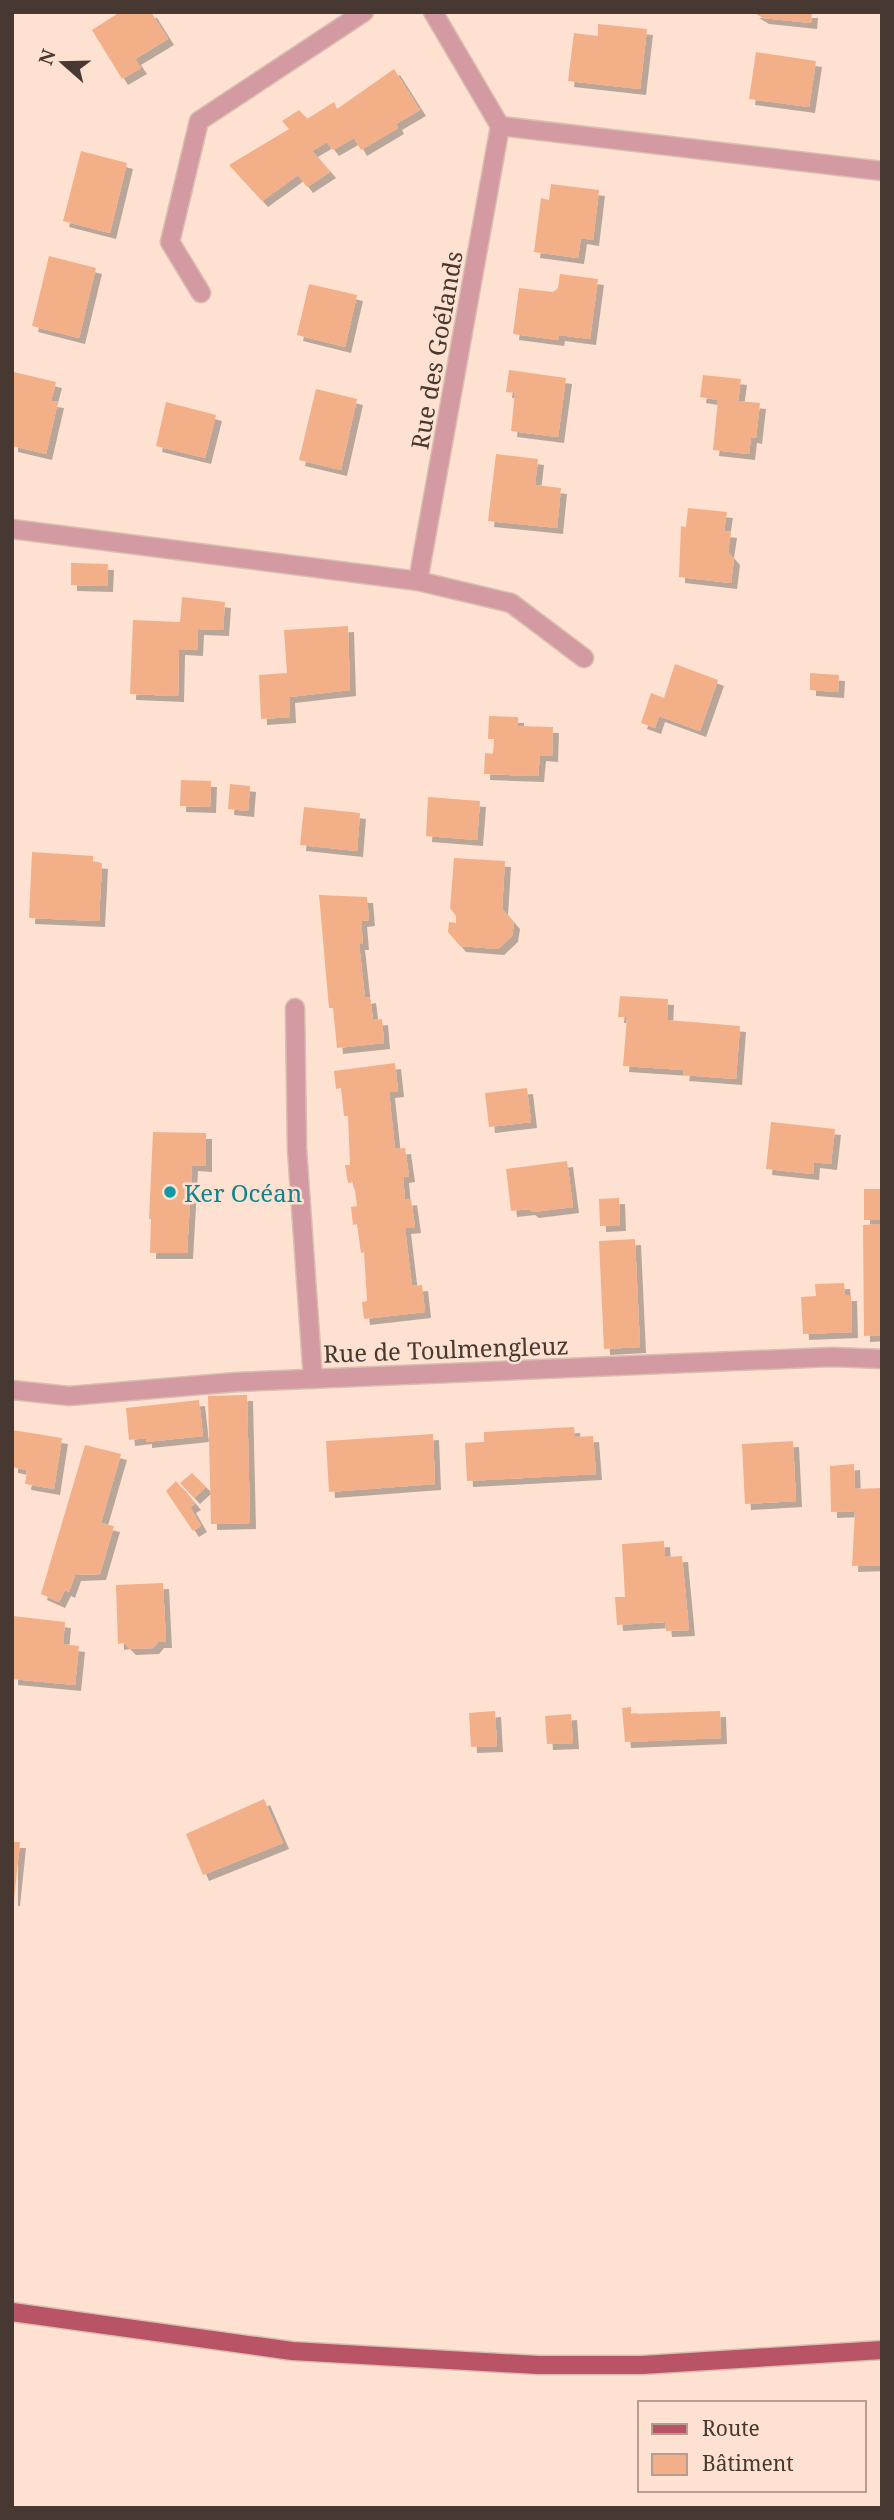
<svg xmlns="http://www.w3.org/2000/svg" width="894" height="2520" viewBox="0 0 894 2520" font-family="'Noto Serif',serif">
	<defs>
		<filter id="shadow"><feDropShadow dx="6" dy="6" stdDeviation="0" flood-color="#0004"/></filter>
	</defs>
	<rect width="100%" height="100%" fill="#fee1d1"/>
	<path fill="#f3af88" filter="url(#shadow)" d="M 120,12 L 151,12 L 168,39 L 135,59 L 141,68 L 122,79 L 92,30 Z
		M 753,12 L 812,12 L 811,23 L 763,18 Z
		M 598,24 L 647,29 L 640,89 L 568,81 L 574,33 L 598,36 Z
		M 756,52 L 816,61 L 809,107 L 749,99 Z
		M 394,69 L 420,110 L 396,124 L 398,128 L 361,150 L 354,138 L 333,150 L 327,142 L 312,151 L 330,172 L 307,187 L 298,175 L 262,201 L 229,165 L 289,129 L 282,121 L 299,110 L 307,119 L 334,102 L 337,109 Z
		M 81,151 L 127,163 L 110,233 L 63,221 Z
		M 551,184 L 599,190 L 593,240 L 581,238 L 578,258 L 534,252 L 541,198 L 549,200 Z
		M 49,256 L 96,268 L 79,338 L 32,326 Z
		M 560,274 L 598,279 L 590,339 L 559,335 L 558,340 L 513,334 L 519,288 L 553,292 L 558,288 Z
		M 309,284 L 357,295 L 345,347 L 297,335 Z
		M 509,370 L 566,378 L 558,437 L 511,431 L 515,393 L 506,392 Z
		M 14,372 L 56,382 L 51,401 L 58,402 L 46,454 L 12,446 Z
		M 703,375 L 741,379 L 738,401 L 760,403 L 756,438 L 751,437 L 749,454 L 713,450 L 718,400 L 700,397 Z
		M 316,389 L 357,399 L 341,470 L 299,460 Z
		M 166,402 L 216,415 L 205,458 L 156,446 Z
		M 496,454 L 538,459 L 535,485 L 561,488 L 557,528 L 488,521 Z
		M 688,508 L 727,512 L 724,531 L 731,532 L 728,552 L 734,559 L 731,583 L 679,577 L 681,526 L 686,527 Z
		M 71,563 L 108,564 L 107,586 L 71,585 Z
		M 182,597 L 225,602 L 223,630 L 198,629 L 197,650 L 179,649 L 178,696 L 130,694 L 133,620 L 180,622 Z
		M 348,626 L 350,690 L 289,697 L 290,717 L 261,719 L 259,675 L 287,673 L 284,630 Z
		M 675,664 L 718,680 L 700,731 L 659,716 L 655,728 L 641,723 L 651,693 L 664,698 Z
		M 810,673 L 839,675 L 838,692 L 810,690 Z
		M 489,716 L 518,717 L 518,726 L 553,727 L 552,756 L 540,755 L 538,776 L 484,774 L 485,753 L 493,754 L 494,739 L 488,739 Z
		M 181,780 L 211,781 L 210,807 L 180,806 Z
		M 230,784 L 250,786 L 248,811 L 228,809 Z
		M 428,797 L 480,801 L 477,840 L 426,836 Z
		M 304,807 L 360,813 L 357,851 L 300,845 Z
		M 32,852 L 93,856 L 93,862 L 102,863 L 99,921 L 29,918 Z
		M 454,858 L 505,861 L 502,909 L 514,923 L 512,936 L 498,949 L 460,946 L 448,932 L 449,922 L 456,923 L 456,916 L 450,908 Z
		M 319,895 L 367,897 L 369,920 L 361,921 L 363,944 L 359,944 L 365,998 L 370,997 L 373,1020 L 382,1019 L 384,1043 L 337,1048 L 333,1008 L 329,1008 Z
		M 620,996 L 668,999 L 667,1020 L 740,1026 L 736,1079 L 683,1075 L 684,1070 L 623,1066 L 627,1017 L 618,1017 Z
		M 395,1063 L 398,1091 L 389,1092 L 395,1149 L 405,1148 L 409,1176 L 403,1177 L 405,1200 L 411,1199 L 415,1227 L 405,1228 L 412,1286 L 422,1285 L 425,1312 L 364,1319 L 362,1302 L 367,1301 L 364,1252 L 361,1253 L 357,1224 L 353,1225 L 351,1207 L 357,1206 L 354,1182 L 348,1183 L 345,1165 L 350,1165 L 348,1116 L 344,1116 L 341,1088 L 336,1089 L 334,1071 Z
		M 527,1088 L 531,1122 L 489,1127 L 485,1093 Z
		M 771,1122 L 835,1129 L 831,1164 L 814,1162 L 813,1174 L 766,1169 Z
		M 153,1132 L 206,1133 L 206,1166 L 192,1165 L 187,1253 L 150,1253 L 151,1219 L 149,1219 Z
		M 567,1161 L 573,1207 L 533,1212 L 529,1209 L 511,1211 L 506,1169 Z
		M 864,1189 L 882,1189 L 882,1220 L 864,1220 Z
		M 619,1198 L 620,1225 L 600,1226 L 599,1199 Z
		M 882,1224 L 882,1335 L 864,1336 L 863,1225 Z
		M 635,1239 L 640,1347 L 604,1349 L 599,1241 Z
		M 844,1283 L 845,1295 L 851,1295 L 852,1332 L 803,1334 L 801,1297 L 816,1296 L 815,1284 Z
		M 247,1395 L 250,1523 L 211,1524 L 208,1396 Z
		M 199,1400 L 203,1436 L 146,1442 L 146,1438 L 129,1440 L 126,1408 Z
		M 574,1427 L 575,1437 L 593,1436 L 596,1474 L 467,1481 L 465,1443 L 484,1442 L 484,1432 Z
		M 12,1430 L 62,1438 L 54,1489 L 25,1484 L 27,1470 L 12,1467 Z
		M 433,1434 L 435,1484 L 329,1492 L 326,1441 Z
		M 793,1441 L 796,1501 L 745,1504 L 742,1444 Z
		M 85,1445 L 121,1454 L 101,1523 L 114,1526 L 100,1574 L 75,1575 L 69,1592 L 65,1590 L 59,1602 L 41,1594 Z
		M 854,1464 L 855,1489 L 882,1488 L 882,1565 L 852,1566 L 855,1511 L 831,1512 L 830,1466 Z
		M 192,1473 L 206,1487 L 194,1498 L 180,1483 Z
		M 176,1481 L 195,1504 L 190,1507 L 201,1526 L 193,1531 L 166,1491 Z
		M 664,1541 L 665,1557 L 682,1556 L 689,1630 L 666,1631 L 665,1622 L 617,1625 L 615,1597 L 625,1597 L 622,1544 Z
		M 163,1583 L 166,1642 L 158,1642 L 153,1648 L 130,1649 L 124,1643 L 118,1644 L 116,1585 Z
		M 13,1616 L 65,1622 L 63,1644 L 79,1646 L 75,1685 L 12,1679 Z
		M 631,1707 L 631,1714 L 720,1711 L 721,1738 L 625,1742 L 622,1708 Z
		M 495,1711 L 497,1746 L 471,1747 L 469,1713 Z
		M 571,1714 L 573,1743 L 547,1744 L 545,1716 Z
		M 264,1799 L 283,1843 L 203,1875 L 186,1834 Z
		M 12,1842 L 20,1842 L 14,1900 L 12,1900 Z"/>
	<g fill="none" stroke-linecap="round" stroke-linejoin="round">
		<g stroke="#d9bfb1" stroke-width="21">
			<path id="minor" d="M 500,126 L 882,171
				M 201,293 L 170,242 L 199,121 L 364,12
				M 12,529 L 418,581 L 511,603 L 584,658
				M 418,581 L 500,126 L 433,12
				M 295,1008 L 297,1149 L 313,1379
				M 12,1390 L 69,1396 L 237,1382 L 832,1357 L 882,1359"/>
		</g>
		<g stroke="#d9bfb1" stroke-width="21">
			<path id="primary" d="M 12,2312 L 292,2351 L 538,2365 L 642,2365 L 882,2350"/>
		</g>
		<use href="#minor" stroke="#d49aa1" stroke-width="18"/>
		<use href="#primary" stroke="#b95466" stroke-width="18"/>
	</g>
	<circle fill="#0f9aa8" stroke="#fee1d1" stroke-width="2.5" cx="170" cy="1192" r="7"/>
	<g text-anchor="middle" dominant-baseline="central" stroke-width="5" stroke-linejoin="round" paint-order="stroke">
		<g font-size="24" fill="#473931" stroke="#fee1d1">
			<text transform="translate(436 350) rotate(-80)">Rue des Goélands</text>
			<text transform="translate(446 1349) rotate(-2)">Rue de Toulmengleuz</text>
		</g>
		<g font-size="24" fill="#0d838f" stroke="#fee1d1" text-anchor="start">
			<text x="184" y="1192">Ker Océan</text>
		</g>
	</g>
	<rect width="894" height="2520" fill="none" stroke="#473931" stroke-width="28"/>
	<rect x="638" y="2401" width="228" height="91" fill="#fee1d1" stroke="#b59e91" stroke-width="2"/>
	<rect x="652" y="2424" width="35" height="10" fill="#b95466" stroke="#b59e91" stroke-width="2"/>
	<text x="702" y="2436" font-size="21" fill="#473931">Route</text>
	<rect x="652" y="2454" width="35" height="21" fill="#f3af88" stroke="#b59e91" stroke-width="2"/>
	<text x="702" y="2471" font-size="21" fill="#473931">Bâtiment</text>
	<g transform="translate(63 63) rotate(290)" stroke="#fee1d1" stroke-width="5" paint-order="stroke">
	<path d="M0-5L12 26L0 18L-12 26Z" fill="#473931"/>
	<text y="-10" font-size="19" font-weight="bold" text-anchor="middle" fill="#473931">N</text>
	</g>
</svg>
